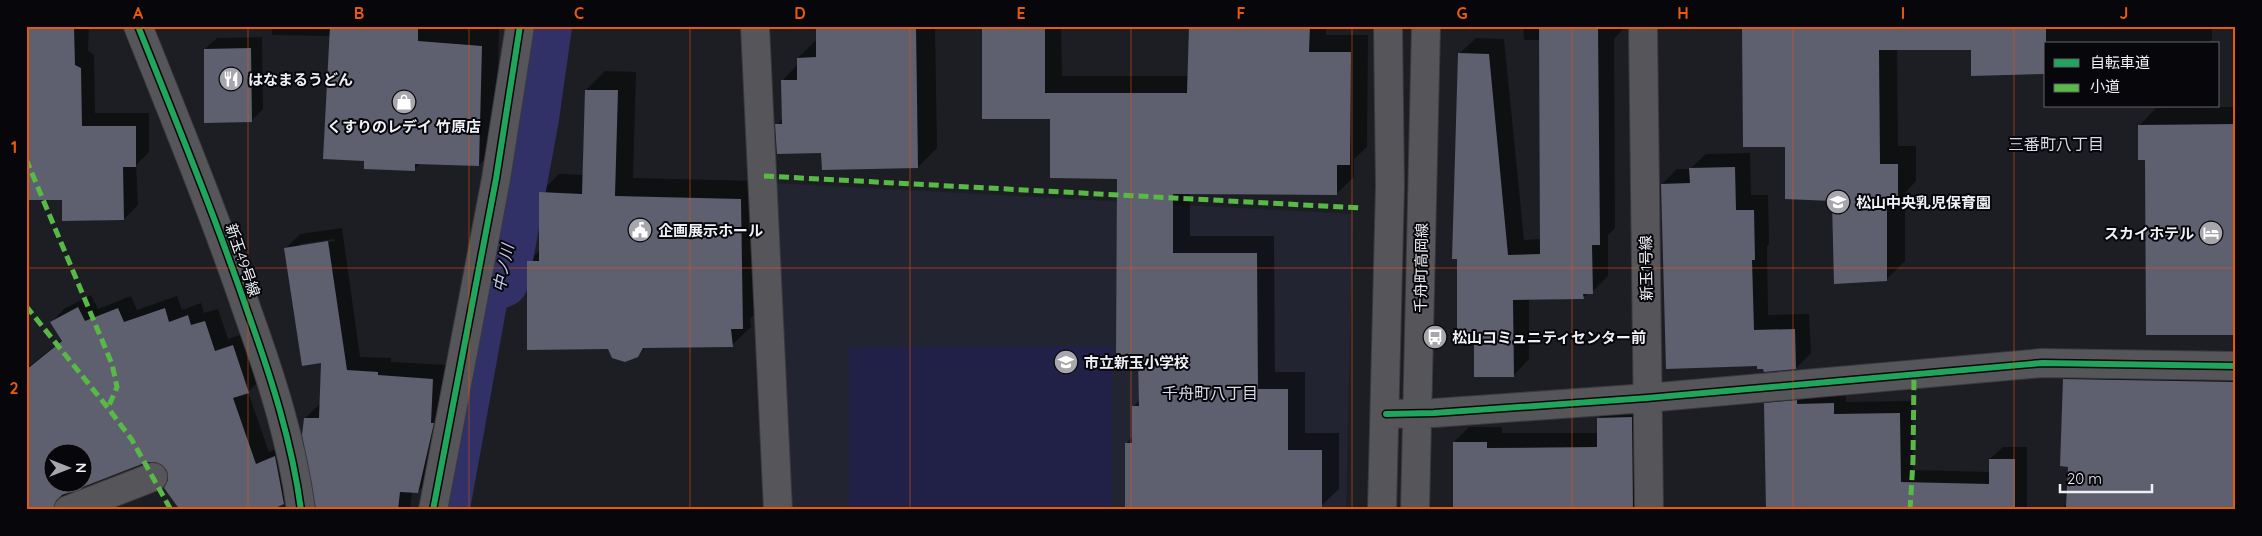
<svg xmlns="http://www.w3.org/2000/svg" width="2262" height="536" viewBox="0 0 2262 536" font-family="Quicksand,'Noto Sans JP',sans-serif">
	<rect width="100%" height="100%" fill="#1d1e23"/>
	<path fill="#232432" d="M 773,183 L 1353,214 L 1346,510 L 788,510 Z"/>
	<path fill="#212148" d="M 1112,346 L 1112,510 L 849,510 L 849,347 Z"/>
	<path fill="#313067" d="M 533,26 L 554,26 L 540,124 L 533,155 L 514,152 Z
		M 505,203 L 525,205 L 470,510 L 448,510 Z"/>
	<path fill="#0007" fill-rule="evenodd" d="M 26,26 L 89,26 L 88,51 L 94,55 L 95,113 L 149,113 L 149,152 L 136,165 L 138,205 L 124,219 L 63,199 Z
		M 272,26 L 464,26 L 499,29 L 496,147 L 479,165 L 421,163 L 414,169 L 365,159 L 331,36 L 272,35 Z
		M 817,26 L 935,26 L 937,148 L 918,167 L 823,152 L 777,125 L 783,119 L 782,81 L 798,64 L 798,58 L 817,39 Z
		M 983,26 L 1061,26 L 1062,76 L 1189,76 L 1190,26 L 1326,26 L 1326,35 L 1368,35 L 1367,147 L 1354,159 L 1354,177 L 1336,194 L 1190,193 L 1190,236 L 1274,236 L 1275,372 L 1305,372 L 1305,433 L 1339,433 L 1339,489 L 1321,506 L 1304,506 L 1304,510 L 1126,510 L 1126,444 L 1133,436 L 1133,407 L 1140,400 L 1139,357 L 1118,178 L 1051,118 Z
		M 1523,26 L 1626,26 L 1614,39 L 1615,228 L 1608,235 L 1608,276 L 1592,292 L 1588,293 L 1583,298 L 1529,298 L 1529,359 L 1513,376 L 1459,54 L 1476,38 L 1504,39 L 1524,240 L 1541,239 L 1540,40 L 1524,40 Z
		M 1744,26 L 2212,26 L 2212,39 L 2207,44 L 2046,44 L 1972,49 L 1897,49 L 1898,146 L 1916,146 L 1916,181 L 1905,193 L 1905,261 L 1886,280 L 1833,200 L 1786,145 Z
		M 262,37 L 263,109 L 251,121 L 205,49 L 217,38 Z
		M 605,71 L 636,72 L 633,178 L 759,181 L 761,308 L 750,319 L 751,327 L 732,345 L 646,347 L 637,356 L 609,348 L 529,261 L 540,250 L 540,193 L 559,174 L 584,175 L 586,90 Z
		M 2236,107 L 2236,333 L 2139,126 L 2156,108 Z
		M 1750,153 L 1751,195 L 1768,195 L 1769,244 L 1767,247 L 1768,315 L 1809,314 L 1811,353 L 1796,368 L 1765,371 L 1662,184 L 1677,169 L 1690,169 L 1706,154 Z
		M 342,228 L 360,357 L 391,358 L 391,362 L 446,365 L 444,409 L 432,477 L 418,491 L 412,491 L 410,510 L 317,510 L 305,418 L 320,404 L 322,362 L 286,248 L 300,234 ZM 334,239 L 335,241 L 300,247 L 300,244 Z
		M 91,295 L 98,309 L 131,296 L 137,310 L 177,296 L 182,310 L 201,303 L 204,313 L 218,309 L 228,339 L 246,333 L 261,379 L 248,392 L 269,452 L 288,444 L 297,490 L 284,503 L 170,480 L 169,470 L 163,464 L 155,460 L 147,461 L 65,493 L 66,502 L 72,510 L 26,510 L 26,369 L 63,339 L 52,322 L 64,309 ZM 52,454 L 82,454 L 82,484 L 52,484 Z
		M 2082,361 L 2236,364 L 2236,510 L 2061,510 L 2067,504 L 2069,465 L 2064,379 Z
		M 1778,391 L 1846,391 L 1846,402 L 1912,401 L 1913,470 L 1990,472 L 1990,459 L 2003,447 L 2027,447 L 2027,508 L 1767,510 L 1765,404 Z
		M 1613,403 L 1647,403 L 1640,510 L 1454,510 L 1454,442 L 1469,427 L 1502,427 L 1502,433 L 1598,433 L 1598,418 Z"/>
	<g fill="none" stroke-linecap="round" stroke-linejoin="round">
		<path stroke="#313067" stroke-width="56" d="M 501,280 L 531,118 L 544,26"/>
	</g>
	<path fill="#5e5f6f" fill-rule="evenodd" d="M 26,26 L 74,26 L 75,65 L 81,68 L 82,126 L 136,126 L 136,167 L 123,167 L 124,220 L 62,221 L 62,200 L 26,200 Z
		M 330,26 L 418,26 L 418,41 L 482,46 L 479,166 L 415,164 L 415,171 L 364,169 L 364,161 L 323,159 Z
		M 816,26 L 916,26 L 918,168 L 822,170 L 821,153 L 777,154 L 775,124 L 782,124 L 781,80 L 797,80 L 797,58 L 816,57 Z
		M 982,26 L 1045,26 L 1045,93 L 1187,93 L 1189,26 L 1310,26 L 1309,52 L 1351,52 L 1350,165 L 1337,165 L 1337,195 L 1173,194 L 1173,253 L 1257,253 L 1258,389 L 1288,389 L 1288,450 L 1322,450 L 1322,507 L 1287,507 L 1287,510 L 1125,510 L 1125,443 L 1132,443 L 1132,406 L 1139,406 L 1138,358 L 1116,358 L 1117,179 L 1050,178 L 1050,119 L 982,119 Z
		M 1539,26 L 1598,26 L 1600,245 L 1592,245 L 1593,294 L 1583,294 L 1584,299 L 1513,300 L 1514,377 L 1474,377 L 1474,340 L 1457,340 L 1457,259 L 1452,259 L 1458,53 L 1489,54 L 1508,255 L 1540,254 Z
		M 1742,26 L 2046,26 L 2046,74 L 1971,76 L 1971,50 L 1879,50 L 1880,164 L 1898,164 L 1898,201 L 1887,202 L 1887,281 L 1834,284 L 1832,201 L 1785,199 L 1785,147 L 1743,147 Z
		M 251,48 L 252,122 L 204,123 L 204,49 Z
		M 585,90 L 618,90 L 615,196 L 741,199 L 743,329 L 731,329 L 733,347 L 643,348 L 638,357 L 625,362 L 612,358 L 608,349 L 527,350 L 527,261 L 539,261 L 539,192 L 582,194 Z
		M 2236,124 L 2236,335 L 2146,335 L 2145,160 L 2138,160 L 2138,125 Z
		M 1735,167 L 1736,210 L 1754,210 L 1755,260 L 1752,260 L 1754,330 L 1795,329 L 1796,369 L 1764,372 L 1763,369 L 1757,369 L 1757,366 L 1666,369 L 1661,184 L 1690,183 L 1689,168 Z
		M 328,241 L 347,370 L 378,372 L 378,375 L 433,379 L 431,423 L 434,423 L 418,493 L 400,492 L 398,510 L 316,510 L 302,435 L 304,418 L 319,418 L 321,363 L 302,366 L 284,248 Z
		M 78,307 L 85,321 L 118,308 L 124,322 L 165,308 L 169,322 L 188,315 L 191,325 L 205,321 L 215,351 L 233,345 L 249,393 L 233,398 L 256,464 L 275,456 L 284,504 L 271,510 L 180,510 L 164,488 L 168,480 L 167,471 L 162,465 L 155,462 L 147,462 L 62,495 L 56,501 L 53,510 L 26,510 L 26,370 L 62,341 L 50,322 ZM 52,454 L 82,454 L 82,484 L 52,484 Z
		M 2063,379 L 2236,382 L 2236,510 L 2133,510 L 2066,507 L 2068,467 L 2060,466 Z
		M 1797,400 L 1797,404 L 1834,403 L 1834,414 L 1900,413 L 1901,482 L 1989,484 L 1989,459 L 2015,459 L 2015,510 L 1766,510 L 1764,403 Z
		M 1632,417 L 1633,510 L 1453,510 L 1453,442 L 1487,442 L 1487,448 L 1597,447 L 1597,418 Z"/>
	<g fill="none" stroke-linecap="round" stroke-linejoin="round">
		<g stroke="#3a3a3e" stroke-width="30">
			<path id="minor" d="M 138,26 C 176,121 215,216 248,313 C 271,377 292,442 301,510
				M 755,26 L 778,510
				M 1643,26 L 1649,510
				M 1386,414 L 1434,413 L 1647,398 L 2042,363 L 2236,366
				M 68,510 L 153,477
				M 433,510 L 496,179 L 520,26
				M 1382,510 L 1390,186 L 1388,26
				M 1415,510 L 1426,26"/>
		</g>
		<use href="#minor" stroke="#56565a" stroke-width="28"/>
		<path stroke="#58b947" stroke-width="5" stroke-dasharray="10 5" stroke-linecap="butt" d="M 26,159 L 112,364 L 117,387 L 108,408
			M 764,176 L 1361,208
			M 26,306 L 108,408 L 132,440 L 171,510
			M 1910,510 L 1913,461 L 1914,375"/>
		<g stroke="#07070b" stroke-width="9">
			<path id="cycleway" d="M 138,26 C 176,121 215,216 248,313 C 271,377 292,442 301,510
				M 1386,414 L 1434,413 L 1647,398 L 2042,363 L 2236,366
				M 433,510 L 496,179 L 520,26"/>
		</g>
		<use href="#cycleway" stroke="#20a55d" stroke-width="6"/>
	</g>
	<path fill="none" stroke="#e8590c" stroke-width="1" stroke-opacity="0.55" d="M 248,26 L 248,510M 469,26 L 469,510M 690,26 L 690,510M 910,26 L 910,510M 1131,26 L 1131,510M 1352,26 L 1352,510M 1572,26 L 1572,510M 1793,26 L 1793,510M 2014,26 L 2014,510M 26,268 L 2236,268"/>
	<defs>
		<g id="restaurant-disc" transform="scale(1.25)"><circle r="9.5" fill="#a6a6ac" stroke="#07070b"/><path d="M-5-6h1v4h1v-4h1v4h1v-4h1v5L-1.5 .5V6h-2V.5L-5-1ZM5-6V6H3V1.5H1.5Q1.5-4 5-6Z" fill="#fff"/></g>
		<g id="shop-disc" transform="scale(1.25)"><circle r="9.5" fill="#a6a6ac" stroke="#07070b"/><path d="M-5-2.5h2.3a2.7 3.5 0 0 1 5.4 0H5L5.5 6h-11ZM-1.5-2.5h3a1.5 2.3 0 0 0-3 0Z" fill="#fff"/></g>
		<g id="school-disc" transform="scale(1.25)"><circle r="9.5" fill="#a6a6ac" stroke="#07070b"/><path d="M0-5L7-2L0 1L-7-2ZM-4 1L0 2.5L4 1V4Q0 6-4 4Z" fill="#fff"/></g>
		<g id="civic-disc" transform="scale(1.25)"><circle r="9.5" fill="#a6a6ac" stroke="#07070b"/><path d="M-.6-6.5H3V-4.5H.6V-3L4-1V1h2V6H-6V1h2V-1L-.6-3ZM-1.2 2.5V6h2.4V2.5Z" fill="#fff"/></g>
		<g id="hotel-disc" transform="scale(1.25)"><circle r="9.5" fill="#a6a6ac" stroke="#07070b"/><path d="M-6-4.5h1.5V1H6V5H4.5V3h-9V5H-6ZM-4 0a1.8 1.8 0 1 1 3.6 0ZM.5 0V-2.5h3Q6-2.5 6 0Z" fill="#fff"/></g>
		<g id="bus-disc" transform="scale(1.25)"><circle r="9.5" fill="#a6a6ac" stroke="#07070b"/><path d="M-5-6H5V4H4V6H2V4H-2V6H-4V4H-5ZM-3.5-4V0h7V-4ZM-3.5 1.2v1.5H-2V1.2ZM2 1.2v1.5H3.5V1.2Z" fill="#fff"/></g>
	</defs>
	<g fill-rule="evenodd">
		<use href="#restaurant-disc" x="231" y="79"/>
		<use href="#shop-disc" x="404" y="102"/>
		<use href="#school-disc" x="1838" y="202"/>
		<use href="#civic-disc" x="640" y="230"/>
		<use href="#hotel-disc" x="2211" y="233"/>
		<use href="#bus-disc" x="1435" y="337"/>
		<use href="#school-disc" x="1066" y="362"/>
	</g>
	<g text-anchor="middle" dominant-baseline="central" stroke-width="4" stroke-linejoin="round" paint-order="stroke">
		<g font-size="15" font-weight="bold" fill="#eff0f6" stroke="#07070b" text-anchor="start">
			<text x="248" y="79">はなまるうどん</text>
			<text x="404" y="126" text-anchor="middle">くすりのレデイ 竹原店</text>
			<text x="1856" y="202">松山中央乳児保育園</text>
			<text x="658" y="230">企画展示ホール</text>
			<text x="2194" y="233" text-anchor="end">スカイホテル</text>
			<text x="1452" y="337">松山コミュニティセンター前</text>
			<text x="1084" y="362">市立新玉小学校</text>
		</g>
		<g font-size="15" fill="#eff0f6" stroke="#07070b">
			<text transform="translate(243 260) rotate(71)">新玉49号線</text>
			<text transform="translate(1421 268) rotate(-89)">千舟町高岡線</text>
			<text transform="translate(1646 268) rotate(-91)">新玉1号線</text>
		</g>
		<g font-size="16" fill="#d8d9e6" stroke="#07070b">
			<text x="2056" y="144">三番町八丁目</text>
			<text x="1210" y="393">千舟町八丁目</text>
		</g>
		<g font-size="16" font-style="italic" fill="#c7cbf1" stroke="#07070b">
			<text transform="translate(503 268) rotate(-79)">中ノ川</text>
		</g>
	</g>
	<rect width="2262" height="536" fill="none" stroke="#07070b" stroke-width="55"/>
	<rect x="2044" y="42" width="175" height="65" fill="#07070b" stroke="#646469"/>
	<rect x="2054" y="59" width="25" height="8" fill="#20a55d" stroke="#646469"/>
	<text x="2090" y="68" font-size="15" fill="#eff0f6">自転車道</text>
	<rect x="2054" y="84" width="25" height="8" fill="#58b947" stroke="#646469"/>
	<text x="2090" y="92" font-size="15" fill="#eff0f6">小道</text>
	<g transform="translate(68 468) rotate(90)"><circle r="24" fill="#07070b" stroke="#646469"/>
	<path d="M0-4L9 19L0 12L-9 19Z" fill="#a6a6ac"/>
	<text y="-8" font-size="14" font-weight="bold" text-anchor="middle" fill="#eff0f6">N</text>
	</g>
	<path d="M2060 484v8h92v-8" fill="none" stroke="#eff0f6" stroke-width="2.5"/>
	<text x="2067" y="484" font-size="15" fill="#eff0f6" stroke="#07070b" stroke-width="4" paint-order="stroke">20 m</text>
	<rect x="28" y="28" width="2206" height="480" fill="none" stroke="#e8590c" stroke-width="2"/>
	<g font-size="16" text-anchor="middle" font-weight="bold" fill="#e8590c">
		<text x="138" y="19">A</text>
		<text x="359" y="19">B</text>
		<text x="579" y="19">C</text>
		<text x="800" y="19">D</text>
		<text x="1021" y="19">E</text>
		<text x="1241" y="19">F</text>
		<text x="1462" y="19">G</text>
		<text x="1683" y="19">H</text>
		<text x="1903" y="19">I</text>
		<text x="2124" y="19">J</text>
		<text x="14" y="153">1</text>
		<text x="14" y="394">2</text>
	</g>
</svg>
